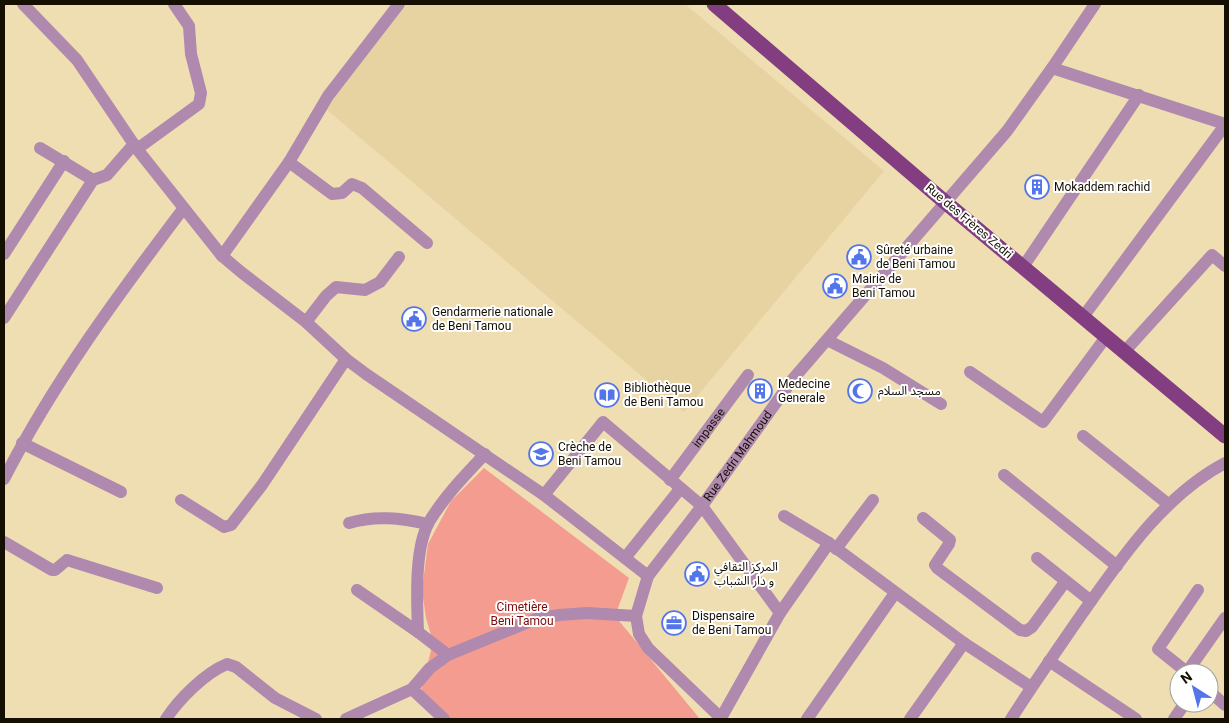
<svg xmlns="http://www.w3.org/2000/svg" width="1229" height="723" viewBox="0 0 1229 723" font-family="Roboto,'Noto Sans Arabic',sans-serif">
	<rect width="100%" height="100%" fill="#f0deb3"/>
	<path fill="#e7d3a2" d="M 407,4 L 685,4 L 884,171 L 684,412 L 326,109 Z"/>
	<path fill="#f49c90" d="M 484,468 L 629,578 L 615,616 L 700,719 L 450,719 L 421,691 L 433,642 L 426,618 L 422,590 L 428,544 L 451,501 Z"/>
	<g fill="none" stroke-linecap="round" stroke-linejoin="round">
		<g stroke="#b089ae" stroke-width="12">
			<path d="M 23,4 L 77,60 L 137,149 L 222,256 L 241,272 L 306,322 L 346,359 L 366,374 L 544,495 L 648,576"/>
			<path d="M 1052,68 L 1225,124"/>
			<path d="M 40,148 L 93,180"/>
			<path d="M 137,149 L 199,104 L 201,93 L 191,54 L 189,26 L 174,4"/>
			<path d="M 289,162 L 332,194 L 342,193 L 352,184 L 362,188 L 427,243"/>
			<path d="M 4,254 L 64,161"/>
			<path d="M 222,256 L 289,162 L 328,96 L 399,4"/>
			<path d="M 1023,267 L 1139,95"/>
			<path d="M 1083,317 L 1225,125"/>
			<path d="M 4,318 L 93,180 L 107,175 L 134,144"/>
			<path d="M 306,322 L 326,296 L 336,287 L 365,290 L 380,282 L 399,257"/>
			<path d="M 827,340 L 883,368 L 941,404"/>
			<path d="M 1125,351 L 1212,255 L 1225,266"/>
			<path d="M 970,372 L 1043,422 L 1106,337"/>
			<path d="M 1083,436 L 1168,504"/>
			<path d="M 22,443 L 121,492"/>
			<path d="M 1004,475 L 1117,566"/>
			<path d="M 4,479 C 53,383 118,295 183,209"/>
			<path id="s1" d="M 670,480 L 748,375"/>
			<path d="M 544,495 L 603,422 L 702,506 L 780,613 L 721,718"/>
			<path d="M 181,500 L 224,527 L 231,525 L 262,485 L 346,359"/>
			<path d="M 784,516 L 829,543 L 964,643 L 1031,687"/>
			<path d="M 923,518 L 950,540 L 949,544 L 935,565 L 937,568 L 1020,630 L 1026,631 L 1032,627 L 1065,582"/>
			<path d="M 349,523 C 375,515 401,518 428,524"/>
			<path d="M 4,542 L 52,570 L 55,570 L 67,560 L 157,588"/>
			<path d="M 836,549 L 873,500"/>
			<path d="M 625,558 L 680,489"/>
			<path d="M 1037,558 L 1091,601"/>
			<path d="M 357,590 L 418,632 L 448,655"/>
			<path d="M 780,613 L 829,543"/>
			<path d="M 418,632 C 417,602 414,549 429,522 C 444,497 465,475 485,454"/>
			<path d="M 1049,661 L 1136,719"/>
			<path d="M 1187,672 L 1225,618"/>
			<path d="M 1188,673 L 1158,649 L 1198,590"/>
			<path d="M 412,689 L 444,719"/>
			<path d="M 1209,691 L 1225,705"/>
			<path d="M 166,719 C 179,699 205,673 227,664 L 236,667 L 275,698 L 316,719"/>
			<path d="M 346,719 L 412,689 L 430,668 L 448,655 L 536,619 L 559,615 L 587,613 L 636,616"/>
			<path id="s2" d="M 722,719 L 648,648 L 639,634 L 636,616 L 648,576 L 702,506 L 793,379 L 1007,131 L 1052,68 L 1095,4"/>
			<path d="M 807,719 L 895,593"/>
			<path d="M 910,719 L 964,643"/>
			<path d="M 1011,719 C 1032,686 1055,653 1077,621 C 1118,563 1161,497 1225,463"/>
			<path d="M 1174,719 L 1185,703"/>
		</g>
		<path stroke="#833e82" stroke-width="15" d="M 714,4 L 945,202 L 1225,436"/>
	</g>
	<defs>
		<g id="building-ring" transform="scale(1.25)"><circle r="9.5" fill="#fff" stroke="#5375ea" stroke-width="1.5"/><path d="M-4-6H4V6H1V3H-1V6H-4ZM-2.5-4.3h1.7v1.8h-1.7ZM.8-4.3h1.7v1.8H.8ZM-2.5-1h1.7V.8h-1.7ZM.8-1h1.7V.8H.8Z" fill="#5375ea"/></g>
		<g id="civic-ring" transform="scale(1.25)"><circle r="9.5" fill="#fff" stroke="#5375ea" stroke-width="1.5"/><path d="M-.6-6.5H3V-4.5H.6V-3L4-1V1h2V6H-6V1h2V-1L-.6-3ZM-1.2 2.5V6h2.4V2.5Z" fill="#5375ea"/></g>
		<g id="mosque-ring" transform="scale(1.25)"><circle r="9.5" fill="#fff" stroke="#5375ea" stroke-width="1.5"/><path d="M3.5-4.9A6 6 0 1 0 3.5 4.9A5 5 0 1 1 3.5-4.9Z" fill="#5375ea"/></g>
		<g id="library-ring" transform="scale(1.25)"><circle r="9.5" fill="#fff" stroke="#5375ea" stroke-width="1.5"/><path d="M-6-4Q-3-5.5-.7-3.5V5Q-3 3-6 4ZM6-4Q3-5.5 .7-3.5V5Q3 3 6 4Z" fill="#5375ea"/></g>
		<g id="school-ring" transform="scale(1.25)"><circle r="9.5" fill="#fff" stroke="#5375ea" stroke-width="1.5"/><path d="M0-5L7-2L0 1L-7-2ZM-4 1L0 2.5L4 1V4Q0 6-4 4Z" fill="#5375ea"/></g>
		<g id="office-ring" transform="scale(1.25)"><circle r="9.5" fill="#fff" stroke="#5375ea" stroke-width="1.5"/><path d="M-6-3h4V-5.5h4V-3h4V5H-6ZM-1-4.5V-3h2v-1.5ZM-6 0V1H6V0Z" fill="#5375ea"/></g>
	</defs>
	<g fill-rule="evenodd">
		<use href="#building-ring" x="1037" y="187"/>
		<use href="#civic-ring" x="859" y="257"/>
		<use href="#civic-ring" x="835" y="286"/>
		<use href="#civic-ring" x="414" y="319"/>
		<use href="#building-ring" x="760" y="391"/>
		<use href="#mosque-ring" x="860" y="391"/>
		<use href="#library-ring" x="607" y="395"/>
		<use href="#school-ring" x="541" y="454"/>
		<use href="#civic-ring" x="697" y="574"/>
		<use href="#office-ring" x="674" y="623"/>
	</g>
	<g text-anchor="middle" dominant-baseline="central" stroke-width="4" stroke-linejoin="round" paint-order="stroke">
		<g font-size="12" fill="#150f02" stroke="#fff" text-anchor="start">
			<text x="1054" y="187">Mokaddem rachid</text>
			<text x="876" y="250">Sûreté urbaine<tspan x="876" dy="14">de Beni Tamou</tspan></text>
			<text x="852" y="279">Mairie de<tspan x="852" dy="14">Beni Tamou</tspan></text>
			<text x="432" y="312">Gendarmerie nationale<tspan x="432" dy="14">de Beni Tamou</tspan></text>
			<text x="778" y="384">Medecine<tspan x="778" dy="14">Generale</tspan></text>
			<text x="624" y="388">Bibliothèque<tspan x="624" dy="14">de Beni Tamou</tspan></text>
			<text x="878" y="391">مسجد السلام</text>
			<text x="558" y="447">Crèche de<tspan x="558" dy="14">Beni Tamou</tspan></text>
			<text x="714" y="567">المركز الثقافي<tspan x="714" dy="14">و دار الشباب</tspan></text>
			<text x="692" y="616">Dispensaire<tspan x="692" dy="14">de Beni Tamou</tspan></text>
		</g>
		<g font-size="12" fill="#150f02" stroke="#fff">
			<text transform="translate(969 221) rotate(40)">Rue des Frères Zedri</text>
			<text stroke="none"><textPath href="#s1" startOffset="65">impasse</textPath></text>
			<text stroke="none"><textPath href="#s2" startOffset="329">Rue Zedri Mahmoud</textPath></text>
		</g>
		<g font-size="12" fill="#7d0909" stroke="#fff">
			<text x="522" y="607">Cimetière<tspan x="522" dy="14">Beni Tamou</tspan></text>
		</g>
	</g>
	<rect width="1229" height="723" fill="none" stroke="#150f02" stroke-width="10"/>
	<g transform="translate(1194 688) rotate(324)"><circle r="24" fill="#ffffff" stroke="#a19f9a"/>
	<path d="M0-4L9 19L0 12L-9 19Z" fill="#5375ea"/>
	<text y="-8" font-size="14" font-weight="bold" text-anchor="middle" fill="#150f02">N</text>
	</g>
</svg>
